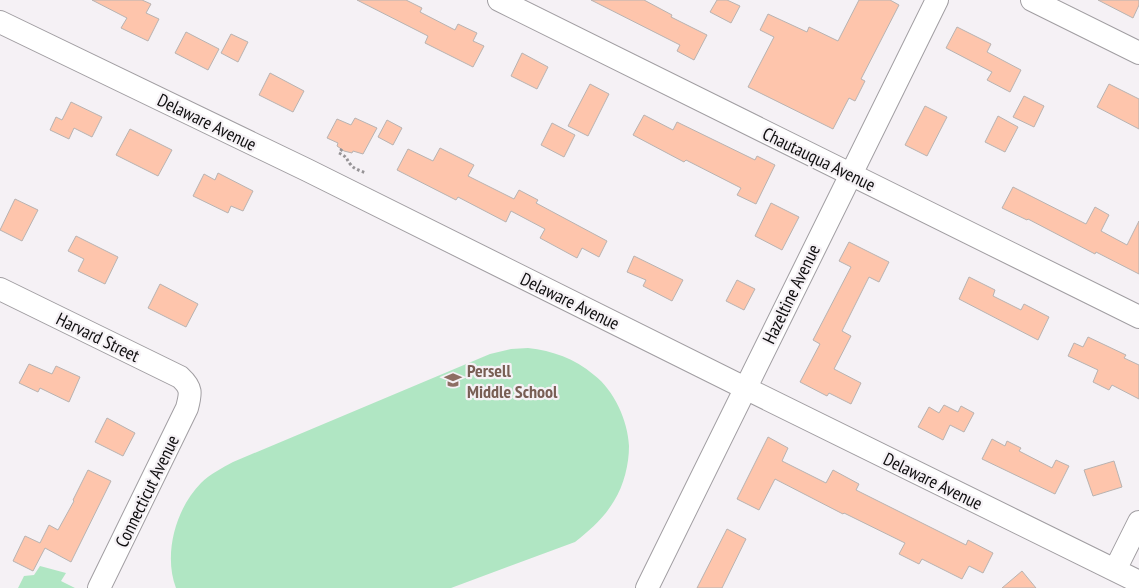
<svg xmlns="http://www.w3.org/2000/svg" width="1139" height="588" viewBox="0 0 1139 588" font-family="'PT Sans Narrow',sans-serif">
	<rect width="100%" height="100%" fill="#f5f1f5"/>
	<path fill="#b0e6c3" d="M 528,348 C 553,351 574,358 594,375 C 614,390 628,421 629,446 C 629,464 624,485 614,501 C 604,518 590,530 575,542 L 451,588 L 176,588 C 163,554 176,508 201,483 C 210,474 222,468 233,462 L 490,354 L 511,349 Z
		M 40,566 L 66,573 L 61,581 L 75,588 L 18,588 L 24,576 L 34,575 Z"/>
	<path fill="#fec5ac" stroke="#b8b3b1" d="M 92,0 L 142,0 L 151,4 L 146,13 L 159,19 L 148,41 L 121,28 L 127,18 Z
		M 357,0 L 406,0 L 422,8 L 420,12 L 455,30 L 458,24 L 477,33 L 473,41 L 484,46 L 473,67 L 425,43 L 428,36 Z
		M 591,0 L 644,0 L 672,15 L 671,17 L 707,35 L 694,60 L 677,51 L 680,45 Z
		M 717,0 L 727,0 L 740,6 L 731,23 L 710,12 Z
		M 859,0 L 890,0 L 899,5 L 861,79 L 865,81 L 855,101 L 849,98 L 833,129 L 748,87 L 774,37 L 760,30 L 768,14 L 807,32 L 809,27 L 838,41 Z
		M 1098,0 L 1139,0 L 1139,5 L 1133,18 Z
		M 957,27 L 991,44 L 987,52 L 1021,70 L 1010,92 L 987,80 L 992,72 L 946,48 Z
		M 186,32 L 219,49 L 208,70 L 175,53 Z
		M 231,34 L 248,42 L 238,62 L 221,53 Z
		M 522,53 L 548,67 L 537,89 L 511,76 Z
		M 270,73 L 304,91 L 293,112 L 259,95 Z
		M 590,84 L 609,94 L 588,136 L 568,126 Z
		M 1109,84 L 1139,99 L 1139,129 L 1097,107 Z
		M 1024,96 L 1044,106 L 1034,127 L 1013,117 Z
		M 71,102 L 102,117 L 92,137 L 74,128 L 69,139 L 50,130 L 56,117 L 62,120 Z
		M 925,106 L 947,117 L 927,156 L 905,145 Z
		M 644,115 L 673,130 L 677,122 L 755,160 L 757,156 L 775,165 L 756,204 L 737,195 L 741,188 L 686,160 L 684,162 L 633,135 Z
		M 998,116 L 1018,127 L 1005,152 L 985,142 Z
		M 355,118 L 377,128 L 363,154 L 353,151 L 352,153 L 344,151 L 337,146 L 338,143 L 327,138 L 337,119 L 351,125 Z
		M 387,120 L 402,128 L 393,145 L 378,137 Z
		M 552,123 L 575,135 L 564,157 L 541,145 Z
		M 130,129 L 172,150 L 158,176 L 116,155 Z
		M 440,148 L 474,165 L 468,176 L 514,199 L 519,190 L 538,200 L 536,203 L 607,241 L 599,257 L 582,248 L 577,258 L 540,238 L 545,229 L 511,211 L 506,222 L 458,197 L 456,200 L 397,170 L 408,149 L 433,161 Z
		M 218,173 L 253,191 L 243,211 L 231,206 L 228,213 L 193,196 L 204,174 L 215,180 Z
		M 1013,187 L 1086,224 L 1095,207 L 1109,215 L 1101,231 L 1127,245 L 1139,221 L 1139,274 L 1096,252 L 1095,254 L 1028,219 L 1027,220 L 1002,208 Z
		M 15,199 L 38,210 L 22,241 L 0,230 Z
		M 771,203 L 799,217 L 782,250 L 755,236 Z
		M 76,236 L 118,257 L 105,284 L 78,271 L 84,259 L 68,251 Z
		M 849,242 L 889,262 L 879,282 L 869,277 L 842,331 L 851,336 L 834,369 L 861,383 L 851,404 L 829,393 L 827,396 L 800,382 L 820,344 L 813,340 L 851,267 L 839,261 Z
		M 634,256 L 683,280 L 672,301 L 643,286 L 646,280 L 627,272 Z
		M 969,277 L 995,290 L 993,296 L 1021,310 L 1024,304 L 1049,317 L 1038,340 L 959,299 Z
		M 737,280 L 755,289 L 744,310 L 726,301 Z
		M 160,284 L 198,304 L 186,327 L 148,308 Z
		M 1088,337 L 1126,355 L 1124,358 L 1139,365 L 1139,399 L 1112,385 L 1109,390 L 1093,382 L 1098,370 L 1068,356 L 1074,343 L 1083,347 Z
		M 29,364 L 52,374 L 56,366 L 80,377 L 69,402 L 40,388 L 38,392 L 19,383 Z
		M 944,405 L 958,412 L 961,406 L 974,413 L 964,432 L 950,425 L 943,440 L 918,427 L 929,407 L 939,413 Z
		M 107,418 L 135,433 L 123,456 L 95,442 Z
		M 768,437 L 788,448 L 782,461 L 826,483 L 833,470 L 859,484 L 856,490 L 966,545 L 968,540 L 993,553 L 983,573 L 969,566 L 962,579 L 922,559 L 919,564 L 899,554 L 905,543 L 844,513 L 843,514 L 775,479 L 759,510 L 737,499 Z
		M 992,439 L 1005,446 L 1007,441 L 1021,448 L 1019,451 L 1052,468 L 1056,460 L 1069,466 L 1055,494 L 982,459 Z
		M 1114,461 L 1122,487 L 1093,496 L 1084,470 Z
		M 88,470 L 111,481 L 71,562 L 45,548 L 33,571 L 13,561 L 25,536 L 40,543 L 49,525 L 58,530 L 74,501 L 73,500 Z
		M 727,529 L 746,539 L 722,588 L 697,588 Z
		M 1022,571 L 1036,588 L 1002,588 Z"/>
	<g fill="none" stroke-linecap="round" stroke-linejoin="round">
		<g stroke="#a19ea2" stroke-width="24">
			<path id="minor" d="M 499,0 L 1139,317
				M 1032,0 L 1139,53
				M 0,22 L 307,170 L 745,388 L 1139,582
				M 0,289 L 180,377 C 192,388 191,393 187,408 L 99,588
				M 1115,570 L 1139,522
				M 647,588 L 937,0"/>
		</g>
		<path stroke="#969396" stroke-width="3" stroke-dasharray="2.5 2.5" stroke-linecap="butt" d="M 342,149 L 339,153 C 349,158 345,158 351,165 C 354,169 361,171 366,173"/>
		<use href="#minor" stroke="#fff" stroke-width="22"/>
	</g>
	<defs>
		<g id="school-bare" transform="scale(1.35)"><path d="M0-5L7-2L0 1L-7-2ZM-4 1L0 2.5L4 1V4Q0 6-4 4Z" fill="#8d6e63" stroke="#f5f1f5" stroke-width="2.5" paint-order="stroke"/></g>
	</defs>
	<g fill-rule="evenodd">
		<use href="#school-bare" x="453" y="380"/>
	</g>
	<g text-anchor="middle" dominant-baseline="central" stroke-width="4.5" stroke-linejoin="round" paint-order="stroke">
		<g font-size="18" fill="#0f0e0f" stroke="#f5f1f5">
			<text transform="translate(207 122) rotate(26)">Delaware Avenue</text>
			<text transform="translate(819 159) rotate(26)">Chautauqua Avenue</text>
			<text transform="translate(791 294) rotate(-64)">Hazeltine Avenue</text>
			<text transform="translate(570 301) rotate(26)">Delaware Avenue</text>
			<text transform="translate(98 337) rotate(26)">Harvard Street</text>
			<text transform="translate(933 481) rotate(26)">Delaware Avenue</text>
			<text transform="translate(147 491) rotate(-64)">Connecticut Avenue</text>
		</g>
		<g font-size="18" font-weight="bold" fill="#785e54" stroke="#f5f1f5" text-anchor="start">
			<text x="467" y="370">Persell<tspan x="467" dy="21">Middle School</tspan></text>
		</g>
	</g>
</svg>
